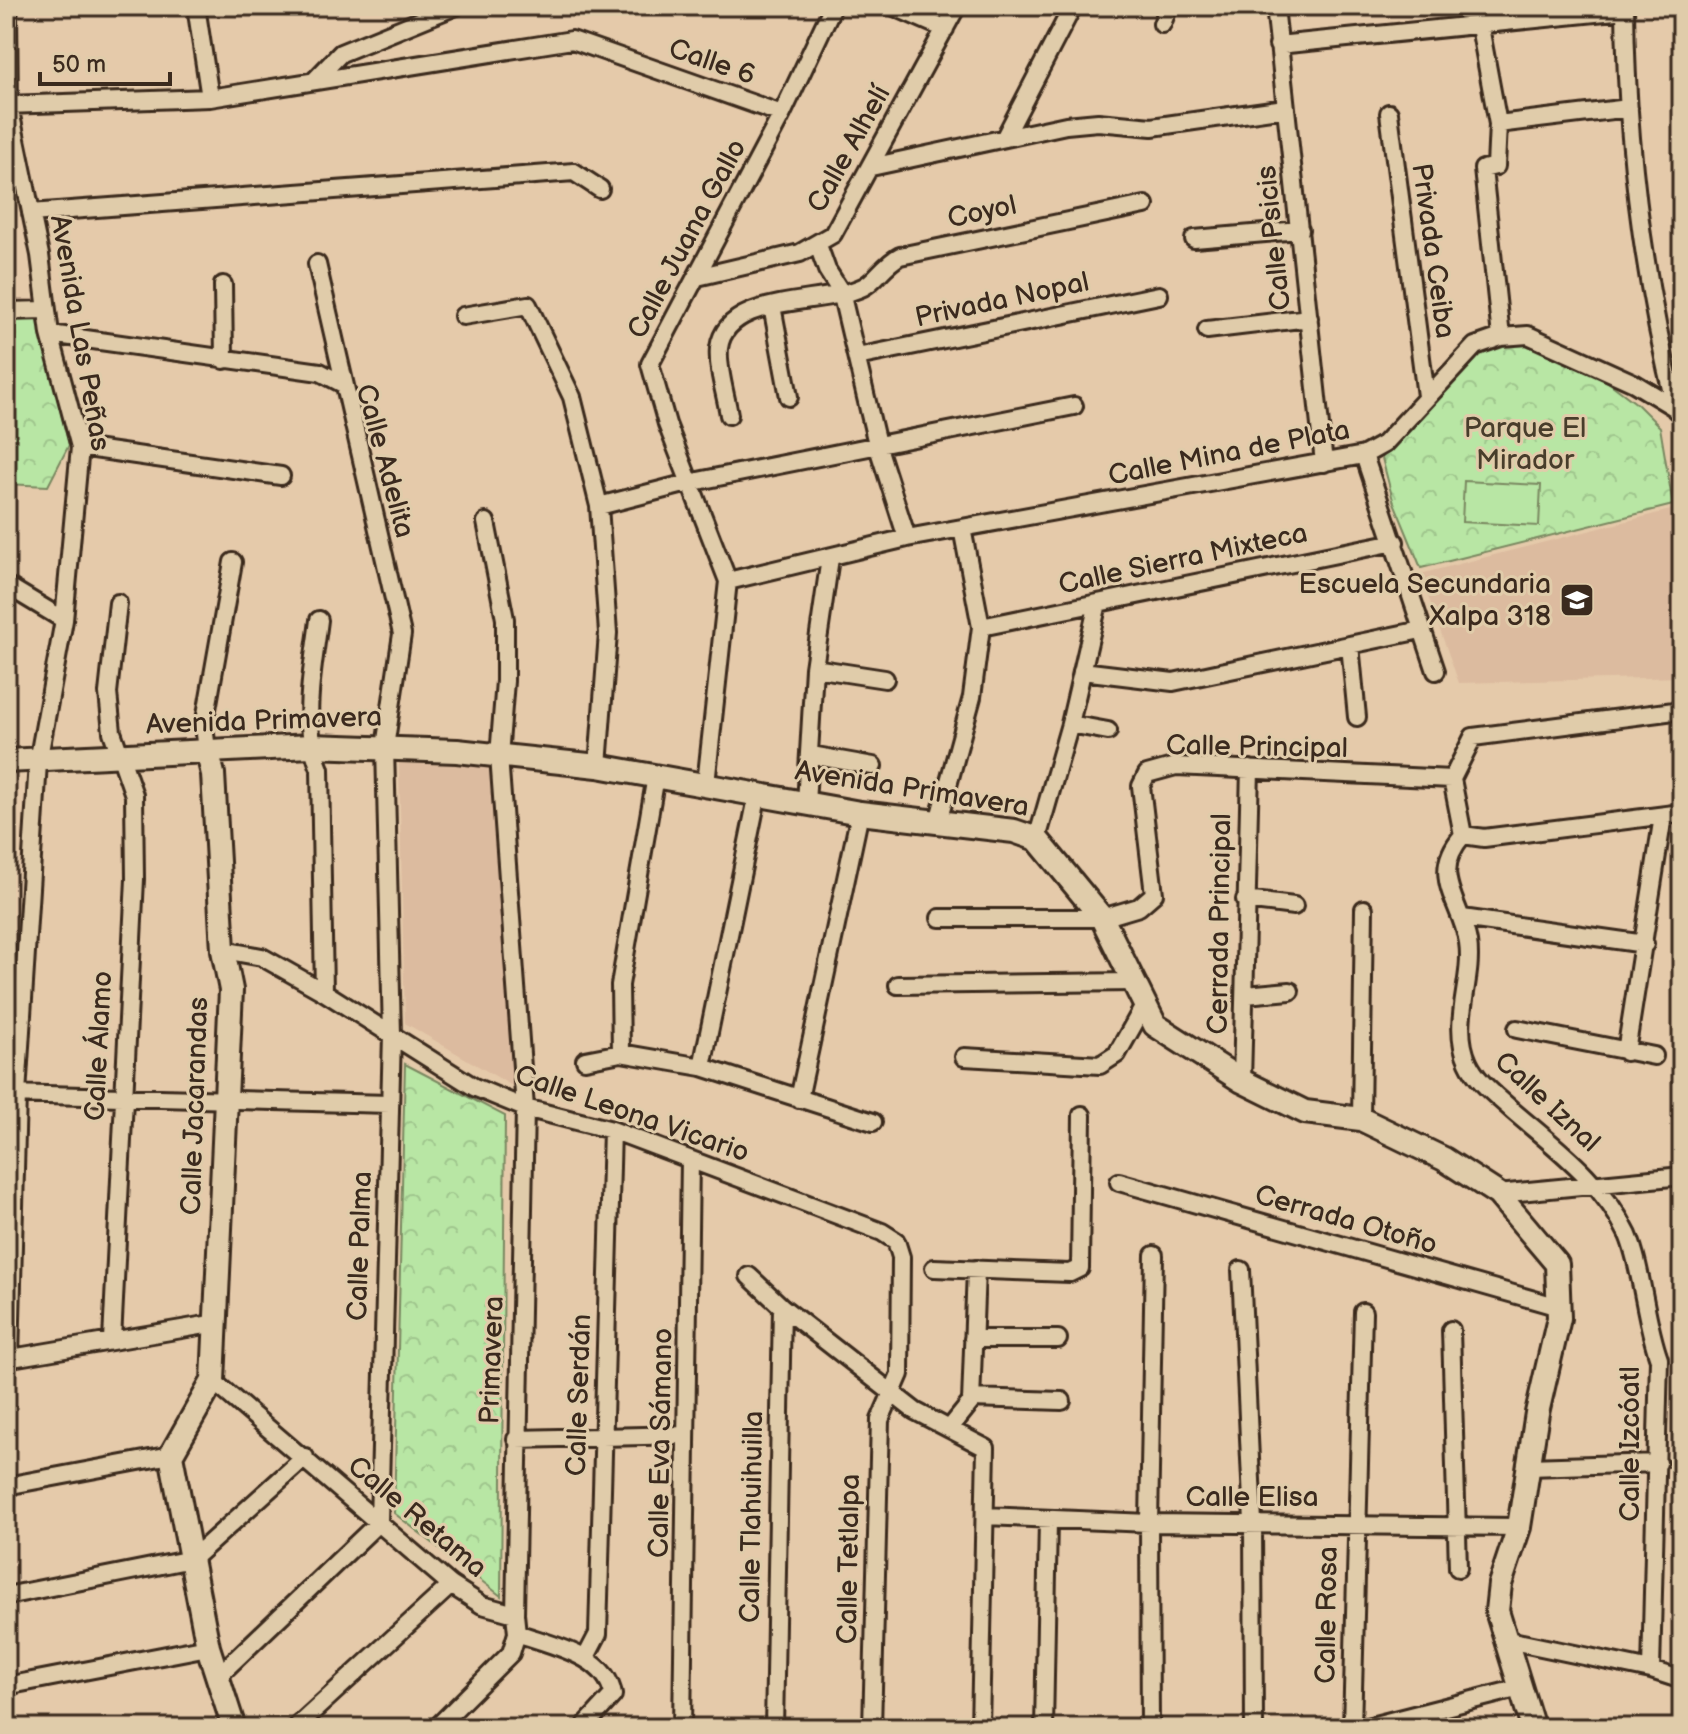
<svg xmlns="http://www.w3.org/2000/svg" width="1688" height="1734" viewBox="0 0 1688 1734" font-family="'Balsamiq Sans',sans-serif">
	<defs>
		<pattern id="park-crowns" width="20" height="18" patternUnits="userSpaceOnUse" patternTransform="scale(2)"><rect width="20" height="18" fill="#b8e6a4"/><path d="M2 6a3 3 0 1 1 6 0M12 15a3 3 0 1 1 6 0" fill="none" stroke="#9fc58d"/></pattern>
	</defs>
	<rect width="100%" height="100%" fill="#e5caaa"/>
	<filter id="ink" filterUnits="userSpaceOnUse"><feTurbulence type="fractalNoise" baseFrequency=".0125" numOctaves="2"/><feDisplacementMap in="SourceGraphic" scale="16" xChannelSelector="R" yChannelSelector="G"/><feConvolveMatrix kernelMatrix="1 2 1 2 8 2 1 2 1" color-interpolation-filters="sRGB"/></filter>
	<g filter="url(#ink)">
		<path fill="#dcbb9f" d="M 1682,507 L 1682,677 L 1459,683 L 1420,574 Z
			M 399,763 L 490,766 L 514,1087 L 405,1023 Z"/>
		<path fill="url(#park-crowns)" stroke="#7a8861" stroke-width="2" d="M 36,313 L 69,445 L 48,486 L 6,484 L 6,322 Z
			M 1499,343 L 1531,345 L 1583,363 L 1637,404 L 1660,427 L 1673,505 L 1421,568 L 1393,500 L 1382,458 C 1423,424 1450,364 1499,343 Z
			M 405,1064 L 505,1116 L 501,1596 L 394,1513 Z"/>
		<path fill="#b8e6a4" stroke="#7a8861" stroke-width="2" d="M 1464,481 L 1541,485 L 1539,526 L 1462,522 Z"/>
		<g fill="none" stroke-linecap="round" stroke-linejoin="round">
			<g stroke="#3b2a1e" stroke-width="22">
				<path id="street" d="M 8,6 L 9,106 L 40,255 L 50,334 L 80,447 L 64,620 L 38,762 L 17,1094 L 10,1358
					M 196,6 L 210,98
					M 892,6 L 945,29
					M 1275,6 L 1324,463
					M 1625,6 C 1626,142 1643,277 1676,410
					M 1162,24 L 1169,6
					M 1480,27 L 1498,124 L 1496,166 L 1483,169 L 1501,337
					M 1278,45 L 1625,10
					M 315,80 L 341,53 L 456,6
					M 6,105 L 210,98 L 572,40 L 782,114
					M 1389,113 L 1426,396
					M 1498,124 L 1629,108
					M 1005,137 L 1073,6
					M 871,167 L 1066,125 L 1098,122 L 1152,127 L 1285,108
					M 31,213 L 574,172 L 600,189
					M 1194,239 L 1300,230
					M 818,245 L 827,270 L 841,292 L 877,444 L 907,538
					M 697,277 L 800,253 L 833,234 L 957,6
					M 223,285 L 224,360
					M 772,306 L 789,397
					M 6,311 L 46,310
					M 463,316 L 528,305 L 572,397 L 599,506 L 608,633 L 598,766
					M 1207,330 L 1309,318
					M 50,334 L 320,372 L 343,384
					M 857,357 L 1159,295
					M 729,415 C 726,395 717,369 719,348 C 726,293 824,306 863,287 C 876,281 883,265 900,256 L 1145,205
					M 80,447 L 281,476
					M 1364,455 L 1436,671
					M 599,506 L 688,483 L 1074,406
					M 486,522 L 505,619 L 505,681 L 499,756 L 525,1108 L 515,1614
					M 728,581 L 907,538 L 1364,455 L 1384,444 L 1475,346 L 1501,337 L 1528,335 L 1634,383 L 1682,412
					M 6,585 L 64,620
					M 319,620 C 313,670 300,721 320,769 L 324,992
					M 981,627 L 1395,542
					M 1350,645 L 1357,717
					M 814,668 L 885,679
					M 1082,671 L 1173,682 L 1421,630
					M 1070,724 L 1108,731
					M 207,750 L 204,726 L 233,562
					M 811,755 L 873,766
					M 706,784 L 728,581 L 667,424 L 650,364 L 782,114 L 833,6
					M 806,804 L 814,668 L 830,558
					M 938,822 L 972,697 L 981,627 L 962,528
					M 1463,835 L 1484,838 L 1682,813
					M 1037,839 L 1070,724 L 1098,603
					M 1245,900 L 1294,906
					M 940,918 L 1102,918 L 1139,907 L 1154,894 L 1141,786 L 1147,774 L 1176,766 L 1452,779
					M 1462,918 L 1645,944
					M 223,950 L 262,957 L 324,992 L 474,1087 L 525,1108 L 612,1130 L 882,1232 L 896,1241 L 901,1257 L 900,1374 L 880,1420 L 872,1728
					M 898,985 L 1134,982
					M 1246,995 L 1290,991
					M 1517,1029 L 1654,1056
					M 1626,1052 L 1663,816
					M 621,1053 L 620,985 L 656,776
					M 964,1057 L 1100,1065 L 1117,1054 L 1144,1006
					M 585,1060 L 621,1053 L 702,1067 L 873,1122
					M 702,1067 L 758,793
					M 1242,1081 L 1250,769
					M 8,1094 L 390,1104
					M 799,1099 L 860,813
					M 1361,1119 L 1364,909
					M 1119,1182 L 1559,1307
					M 1498,1194 L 1682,1176
					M 934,1268 L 1070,1273 L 1080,1268 L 1082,1115
					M 1241,1270 L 1253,1522 L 1254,1728
					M 749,1276 L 782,1307 L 915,1411 L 986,1448 L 980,1728
					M 1451,1330 L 1458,1568
					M 973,1339 L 1058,1339
					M 112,1340 L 135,879 L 134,795 L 112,732 L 108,693 L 118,603
					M 6,1359 L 217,1323
					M 213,1381 L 451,1585 L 482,1605 L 515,1614 L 517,1633 C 550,1645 607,1655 613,1695 L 583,1728
					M 971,1398 L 1062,1401
					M 950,1428 L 971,1402 L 976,1269
					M 516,1439 L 686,1435
					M 1528,1467 L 1658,1463
					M 6,1486 L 171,1455
					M 985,1516 L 1149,1523 L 1519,1527
					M 6,1596 L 192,1559 L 305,1457
					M 1503,1639 L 1651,1670 L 1682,1680
					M 586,1657 L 598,1634 L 612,1130
					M 1651,1670 L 1659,1359 C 1645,1321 1642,1268 1628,1235 C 1603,1182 1556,1148 1513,1111 C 1498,1097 1477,1082 1468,1062 C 1450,1023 1474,981 1468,942 C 1461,901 1428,875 1463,835 L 1452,779 L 1473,737 L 1682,710
					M 217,1677 L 379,1522 L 392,1035 L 385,747 L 402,634 L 317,264
					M 6,1686 L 208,1647
					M 295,1728 L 451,1585
					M 436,1728 L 511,1653 L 517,1633
					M 682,1728 L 690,1160
					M 774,1728 L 782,1307
					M 1044,1728 L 1048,1520
					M 1150,1728 L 1149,1523 L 1154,1255
					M 1352,1728 L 1363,1312
					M 1363,1728 L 1520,1688"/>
			</g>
			<g stroke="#3b2a1e" stroke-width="28">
				<path id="secondary" d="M 207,750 L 213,774 L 223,950 L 231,990 L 213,1381 L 171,1455 L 208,1647 L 234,1728
					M 6,761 L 311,746 L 457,751 L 598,766 L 860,813 L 1014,831 L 1037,839 L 1102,918 L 1155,1025 L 1242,1081 L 1305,1112 L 1361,1119 L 1444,1159 L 1498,1194 L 1557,1264 L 1559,1318 L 1537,1413 L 1519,1527 L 1500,1584 L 1497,1611 L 1533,1728"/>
			</g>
			<use href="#street" stroke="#e0ccaa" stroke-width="16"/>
			<use href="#secondary" stroke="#e0ccaa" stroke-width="22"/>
		</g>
	</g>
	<defs>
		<g id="school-square" transform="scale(1.8)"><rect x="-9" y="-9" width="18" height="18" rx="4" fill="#3b2a1e" stroke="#e0ccaa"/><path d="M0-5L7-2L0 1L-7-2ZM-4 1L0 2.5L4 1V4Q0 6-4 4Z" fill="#fff"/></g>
	</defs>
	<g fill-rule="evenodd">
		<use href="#school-square" x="1577" y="600"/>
	</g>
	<g text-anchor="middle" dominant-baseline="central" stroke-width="6" stroke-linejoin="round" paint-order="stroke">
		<g font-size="28" fill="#3b2a1e" stroke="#e0ccaa">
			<text transform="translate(712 62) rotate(19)">Calle 6</text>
			<text transform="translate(849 149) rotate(-61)">Calle Alhelí</text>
			<text transform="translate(982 212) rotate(-12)">Coyol</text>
			<text transform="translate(1274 238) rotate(-96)">Calle Psicis</text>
			<text transform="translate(687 239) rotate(-62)">Calle Juana Gallo</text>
			<text transform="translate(1433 251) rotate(82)">Privada Ceiba</text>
			<text transform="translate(1002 300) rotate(-12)">Privada Nopal</text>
			<text transform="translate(80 333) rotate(80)">Avenida Las Peñas</text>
			<text transform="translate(1229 453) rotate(-11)">Calle Mina de Plata</text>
			<text transform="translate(385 461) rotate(75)">Calle Adelita</text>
			<text transform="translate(1183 559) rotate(-12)">Calle Sierra Mixteca</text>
			<text transform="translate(264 721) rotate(-2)">Avenida Primavera</text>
			<text transform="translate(1257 747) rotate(1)">Calle Principal</text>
			<text transform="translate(912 789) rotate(9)">Avenida Primavera</text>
			<text transform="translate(1220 924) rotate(-89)">Cerrada Principal</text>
			<text transform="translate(99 1046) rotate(-87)">Calle Álamo</text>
			<text transform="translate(1547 1102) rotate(43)">Calle Iznal</text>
			<text transform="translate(195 1106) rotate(-88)">Calle Jacarandas</text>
			<text transform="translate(632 1114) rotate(19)">Calle Leona Vicario</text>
			<text transform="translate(1346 1220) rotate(16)">Cerrada Otoño</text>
			<text transform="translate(360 1246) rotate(-88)">Calle Palma</text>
			<text transform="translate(492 1360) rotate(-88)">Primavera</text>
			<text transform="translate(579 1395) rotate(-88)">Calle Serdán</text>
			<text transform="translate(661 1443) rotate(-89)">Calle Eva Sámano</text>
			<text transform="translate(1630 1444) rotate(-90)">Calle Izcóatl</text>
			<text x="1252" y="1497">Calle Elisa</text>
			<text transform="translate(417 1517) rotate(40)">Calle Retama</text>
			<text transform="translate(752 1517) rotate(-89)">Calle Tlahuihuilla</text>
			<text transform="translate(849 1559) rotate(-89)">Calle Tetlalpa</text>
			<text transform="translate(1327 1615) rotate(-89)">Calle Rosa</text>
		</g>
		<g font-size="28" fill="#483d2b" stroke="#e0ccaa">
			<text x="1525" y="428">Parque El<tspan x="1525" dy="32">Mirador</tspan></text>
		</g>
		<g font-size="28" fill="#3b2a1e" stroke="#e0ccaa" text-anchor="end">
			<text x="1551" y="584">Escuela Secundaria<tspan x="1551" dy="32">Xalpa 318</tspan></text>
		</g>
	</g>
	<rect width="1688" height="1734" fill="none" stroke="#e0ccaa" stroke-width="32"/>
	<rect x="16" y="16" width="1656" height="1702" fill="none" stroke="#3b2a1e" stroke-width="3" filter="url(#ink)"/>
	<path d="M40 72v12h130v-12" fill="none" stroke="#3b2a1e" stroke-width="4"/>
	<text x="52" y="72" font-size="24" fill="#3b2a1e" stroke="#e0ccaa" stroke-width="6" paint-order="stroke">50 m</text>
</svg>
